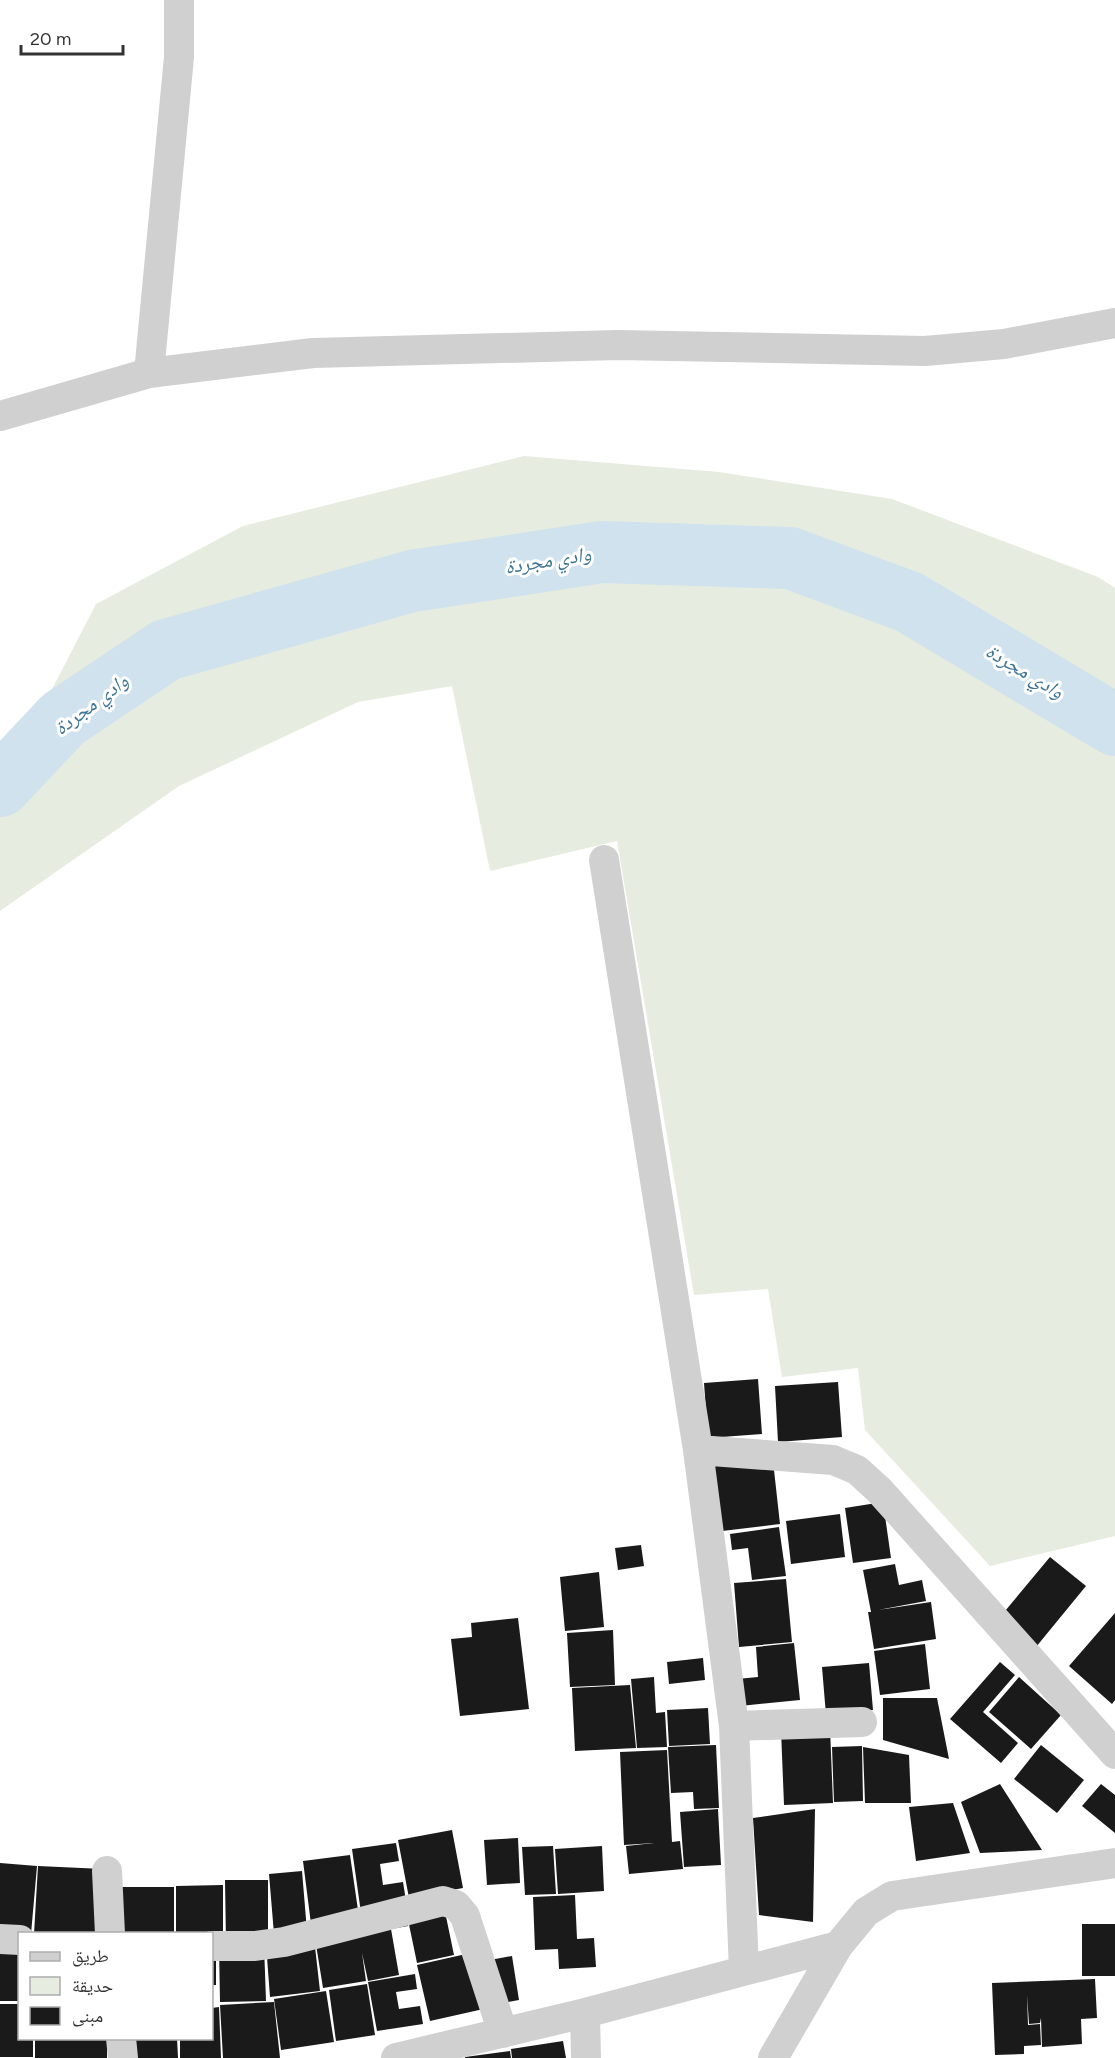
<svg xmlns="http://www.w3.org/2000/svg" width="1115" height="2058" viewBox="0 0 1115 2058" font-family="Figtree,'Noto Naskh Arabic',sans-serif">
	<rect width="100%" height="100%" fill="#fff"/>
	<path fill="#e6ecdf" d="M 524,456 L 719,472 L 892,499 L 1098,577 L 1115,588 L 1115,1536 L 990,1566 L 865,1430 L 858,1368 L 782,1377 L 768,1289 L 694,1295 L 617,841 L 490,871 L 452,686 L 358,702 L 179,786 L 0,911 L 0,750 L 46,701 L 96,604 L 243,526 Z"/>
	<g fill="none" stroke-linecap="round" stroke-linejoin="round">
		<path stroke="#cfe2ee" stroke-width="62" d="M 0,786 L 63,719 L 166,650 L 412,581 L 602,552 L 790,558 L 909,602 L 1115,725"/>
	</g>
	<path fill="#1a1a1a" d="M 758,1379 L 762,1434 L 708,1438 L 704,1383 Z
		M 838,1382 L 842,1437 L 778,1442 L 775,1386 Z
		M 772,1452 L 780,1524 L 714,1532 L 707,1460 Z
		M 883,1502 L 891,1558 L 853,1563 L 845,1508 Z
		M 840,1514 L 845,1557 L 791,1564 L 786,1521 Z
		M 779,1527 L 786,1576 L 752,1580 L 748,1548 L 732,1550 L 730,1534 Z
		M 641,1545 L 644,1566 L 618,1570 L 615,1548 Z
		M 1050,1557 L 1086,1586 L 1036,1647 L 1000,1617 Z
		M 895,1564 L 899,1585 L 922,1580 L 926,1601 L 878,1610 L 931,1602 L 936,1639 L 874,1649 L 868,1612 L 871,1612 L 863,1570 Z
		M 599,1572 L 604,1627 L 565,1631 L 560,1577 Z
		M 786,1579 L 792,1642 L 739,1647 L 734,1583 Z
		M 1115,1613 L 1115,1700 L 1112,1704 L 1069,1666 Z
		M 518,1618 L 529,1709 L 460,1716 L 451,1639 L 472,1637 L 471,1623 Z
		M 613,1630 L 615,1685 L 570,1687 L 567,1633 Z
		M 794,1643 L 800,1700 L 740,1706 L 737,1679 L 758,1677 L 756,1647 Z
		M 925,1644 L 930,1689 L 880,1695 L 874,1651 Z
		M 703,1658 L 705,1680 L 669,1684 L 667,1662 Z
		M 1000,1662 L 1015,1675 L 983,1712 L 1018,1743 L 1001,1763 L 950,1719 Z
		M 869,1663 L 873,1710 L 826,1715 L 822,1667 Z
		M 654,1677 L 656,1713 L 665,1712 L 667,1747 L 637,1748 L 631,1679 Z
		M 1019,1677 L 1061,1715 L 1031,1749 L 989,1712 Z
		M 630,1685 L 636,1748 L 575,1751 L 572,1688 Z
		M 883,1698 L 937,1698 L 949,1759 L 883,1740 Z
		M 708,1708 L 710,1744 L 669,1746 L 667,1710 Z
		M 830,1728 L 833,1803 L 784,1805 L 781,1730 Z
		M 716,1745 L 719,1808 L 694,1809 L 693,1792 L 671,1793 L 668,1747 Z
		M 1041,1745 L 1084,1780 L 1057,1813 L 1014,1779 Z
		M 862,1746 L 863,1801 L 834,1802 L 832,1747 Z
		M 863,1747 L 909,1755 L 911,1803 L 865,1803 Z
		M 667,1750 L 672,1842 L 680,1841 L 683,1869 L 629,1874 L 626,1846 L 654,1843 L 624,1845 L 620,1752 Z
		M 1000,1784 L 1042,1850 L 980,1853 L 961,1802 Z
		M 1101,1784 L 1115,1795 L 1115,1833 L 1082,1806 Z
		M 953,1803 L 970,1853 L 916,1861 L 909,1807 Z
		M 718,1809 L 721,1865 L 684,1867 L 680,1812 Z
		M 815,1809 L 813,1922 L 759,1915 L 753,1818 Z
		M 452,1830 L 463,1888 L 409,1898 L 398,1840 Z
		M 518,1838 L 520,1883 L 487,1885 L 484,1840 Z
		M 396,1843 L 399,1861 L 380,1864 L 383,1885 L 403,1882 L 407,1907 L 361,1913 L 352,1849 Z
		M 553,1846 L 556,1894 L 525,1895 L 522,1847 Z
		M 602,1846 L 604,1891 L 558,1894 L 555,1849 Z
		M 350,1855 L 359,1917 L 311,1924 L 303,1861 Z
		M 0,1863 L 37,1866 L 31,1934 L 0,1937 Z
		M 38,1866 L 103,1869 L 100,1934 L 34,1934 Z
		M 302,1871 L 307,1931 L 274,1934 L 269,1874 Z
		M 225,1880 L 268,1880 L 268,1942 L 226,1943 Z
		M 223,1885 L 223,1941 L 212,1934 L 176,1934 L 176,1886 Z
		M 117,1887 L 174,1887 L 174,1934 L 116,1934 Z
		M 575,1895 L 577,1939 L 594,1938 L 596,1967 L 559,1969 L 558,1949 L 535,1950 L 533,1897 Z
		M 443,1902 L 454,1955 L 417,1963 L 406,1910 Z
		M 405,1911 L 408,1926 L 391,1929 L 399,1975 L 368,1981 L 362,1953 L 366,1981 L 323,1988 L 313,1926 Z
		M 1082,1924 L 1115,1924 L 1115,1976 L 1082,1976 Z
		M 314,1938 L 320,1991 L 270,1997 L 266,1944 Z
		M 0,1941 L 20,1941 L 20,2001 L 0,2001 Z
		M 264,1945 L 266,2001 L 220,2002 L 219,1946 Z
		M 212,1948 L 216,1948 L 216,1985 L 212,1985 Z
		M 475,1952 L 488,2008 L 430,2021 L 417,1965 Z
		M 512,1956 L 519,2000 L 497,2004 L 490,1960 Z
		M 415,1974 L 417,1989 L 396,1992 L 399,2009 L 420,2006 L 423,2024 L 377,2031 L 368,1982 Z
		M 1095,1979 L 1097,2018 L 1081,2019 L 1082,2044 L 1042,2047 L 1041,2018 L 1040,2023 L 1029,2024 L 1027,1995 L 1028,2025 L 1040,2024 L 1041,2045 L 1024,2046 L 1024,2054 L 995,2055 L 992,1983 Z
		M 367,1984 L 375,2035 L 336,2041 L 329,1990 Z
		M 326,1991 L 334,2042 L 281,2050 L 274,1999 Z
		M 274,2002 L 280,2058 L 223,2058 L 220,2005 Z
		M 0,2004 L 20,2004 L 20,2038 L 33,2038 L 33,2057 L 0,2057 Z
		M 219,2007 L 221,2058 L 180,2058 L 180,2038 L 212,2038 L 212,2008 Z
		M 35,2038 L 107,2038 L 107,2058 L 35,2058 Z
		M 132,2038 L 177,2038 L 178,2058 L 132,2058 Z
		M 563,2041 L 566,2058 L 512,2058 L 511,2049 Z
		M 510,2051 L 511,2058 L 465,2058 L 465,2057 Z"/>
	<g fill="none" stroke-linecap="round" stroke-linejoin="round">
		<path stroke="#d0d0d0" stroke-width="30" d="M 149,373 L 179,57 L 179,0
			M 0,416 L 149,373 L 313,353 L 618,345 L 925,351 L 1004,344 L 1115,323
			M 604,860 L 698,1450 L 734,1726 L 744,1970
			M 698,1450 L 833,1460 L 857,1470 L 879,1490 L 1115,1754
			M 734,1726 L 862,1722
			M 107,1871 L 110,1934
			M 0,1939 L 20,1940
			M 212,1946 L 255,1946 L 284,1942 L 443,1901 L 456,1905 L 465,1916 L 503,2033
			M 585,2013 L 586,2058
			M 121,2038 L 123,2058
			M 396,2058 L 585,2013 L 838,1946 L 866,1912 L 892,1896 L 1115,1863
			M 773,2058 L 838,1946"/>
	</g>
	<g text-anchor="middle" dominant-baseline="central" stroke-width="6" stroke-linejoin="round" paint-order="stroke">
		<g font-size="20" font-style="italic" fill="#3f7597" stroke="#fff">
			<text transform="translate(548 560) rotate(-9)">وادي مجردة</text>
			<text transform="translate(1025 671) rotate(31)">وادي مجردة</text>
			<text transform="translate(91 704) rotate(-37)">وادي مجردة</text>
		</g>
	</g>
	<rect x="18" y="1932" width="195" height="108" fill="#ffffff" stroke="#adadad" stroke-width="1.5"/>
	<rect x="30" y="1952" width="30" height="9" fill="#d0d0d0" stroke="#adadad" stroke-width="1.5"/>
	<text x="72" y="1962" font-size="18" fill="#333333">طريق</text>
	<rect x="30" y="1977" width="30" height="18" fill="#e6ecdf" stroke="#adadad" stroke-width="1.5"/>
	<text x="72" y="1992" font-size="18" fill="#333333">حديقة</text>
	<rect x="30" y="2007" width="30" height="18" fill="#1a1a1a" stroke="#adadad" stroke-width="1.5"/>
	<text x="72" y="2022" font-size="18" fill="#333333">مبنى</text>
	<path d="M21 45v9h102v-9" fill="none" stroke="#333333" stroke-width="3"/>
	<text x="30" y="45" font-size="18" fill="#333333" stroke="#ffffff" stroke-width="4.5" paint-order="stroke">20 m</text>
</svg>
